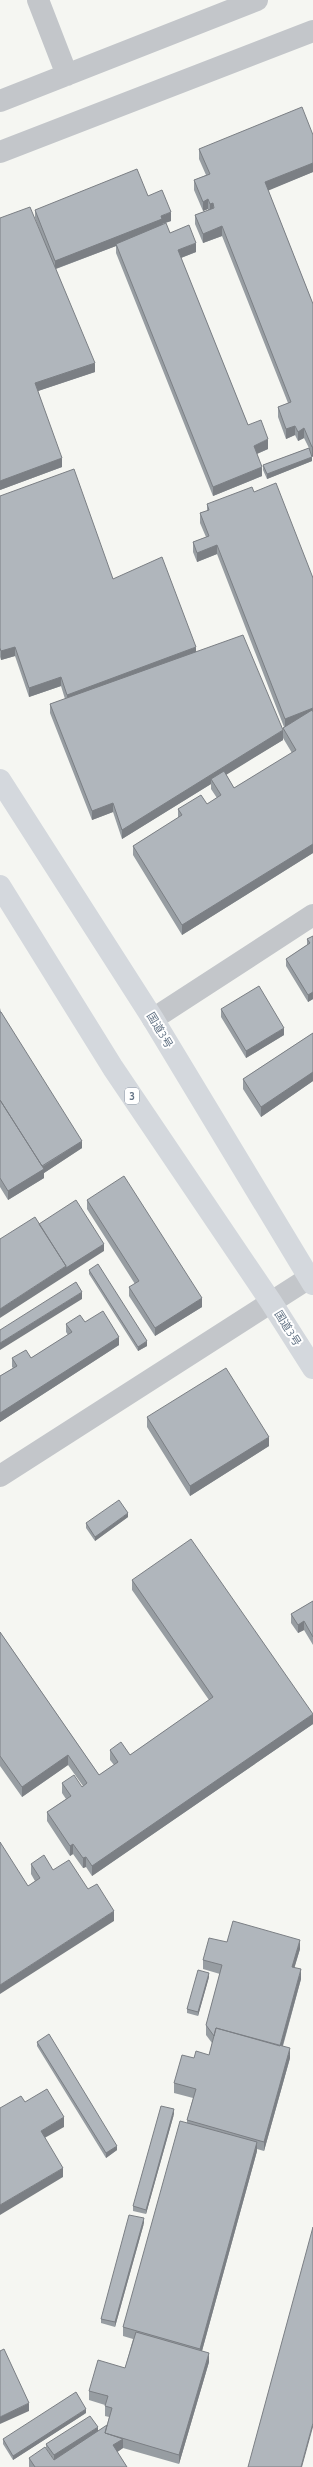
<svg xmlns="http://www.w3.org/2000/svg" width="313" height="2467" viewBox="0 0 313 2467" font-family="Ubuntu,'Noto Sans JP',sans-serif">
	<rect width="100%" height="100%" fill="#f5f6f2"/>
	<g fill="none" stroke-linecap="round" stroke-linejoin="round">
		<path stroke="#c3c6ca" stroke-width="22" d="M 38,0 L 67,75
			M 0,101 L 257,0
			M 0,152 L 313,31
			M 153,1019 L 313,915
			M 0,1476 L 309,1278"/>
		<path stroke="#d4d8dd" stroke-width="22" d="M 0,780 L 153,1019 L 313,1284
			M 0,886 L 113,1068 L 271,1302 L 313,1368"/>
	</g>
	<path fill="#979da2" d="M 313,135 L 313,172 L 268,190 L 313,304 L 313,456 L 312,457 L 311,454 L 312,461 L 267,479 L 263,470 L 263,465 L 309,448 L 304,438 L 298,441 L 295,435 L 286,439 L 278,417 L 278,407 L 288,403 L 222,236 L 203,243 L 195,224 L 195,215 L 208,210 L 208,209 L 203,211 L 194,190 L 194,180 L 206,175 L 199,159 L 199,149 Z
		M 148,196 L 171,221 L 162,224 L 162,225 L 170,233 L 196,252 L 181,258 L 248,425 L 268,449 L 257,454 L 262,476 L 213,496 L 116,253 L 116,246 L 56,269 L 95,372 L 38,391 L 62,467 L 0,490 L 45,244 L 35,218 L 35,210 Z
		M 254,492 L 313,578 L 313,853 L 182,935 L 133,855 L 133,846 L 178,818 L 178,809 L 207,804 L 217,798 L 211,789 L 211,784 L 122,839 L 113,812 L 92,820 L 50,713 L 50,704 L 65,699 L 61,686 L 29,697 L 15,656 L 1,660 L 0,657 L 0,496 L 113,579 L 196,652 L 283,740 L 226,774 L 234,788 L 292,753 L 283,738 L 283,728 L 284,727 L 217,554 L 197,562 L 193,552 L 193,542 L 206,537 L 200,523 L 200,513 L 207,511 L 207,504 Z
		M 313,936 L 313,999 L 308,1002 L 286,966 L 286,959 L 307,945 L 307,939 Z
		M 0,1008 L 1,1012 L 82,1148 L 44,1173 L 44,1178 L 8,1200 L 0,1187 Z
		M 221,1009 L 284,1035 L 246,1058 L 221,1017 Z
		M 313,1033 L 313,1081 L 261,1117 L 243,1089 L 243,1079 Z
		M 87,1200 L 202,1307 L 155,1336 L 129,1296 L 129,1287 L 135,1284 L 87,1209 Z
		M 89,1270 L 147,1346 L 138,1351 L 89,1274 Z
		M 85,1322 L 119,1345 L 0,1422 L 0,1376 L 13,1368 L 12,1367 L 12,1358 L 31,1358 L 68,1335 L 66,1332 L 66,1324 Z
		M 147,1417 L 269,1446 L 190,1496 L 147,1427 Z
		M 128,1517 L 95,1541 L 86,1528 L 86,1523 Z
		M 132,1580 L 313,1724 L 92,1876 L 86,1867 L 83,1868 L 73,1854 L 70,1856 L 47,1821 L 47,1812 L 66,1799 L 62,1793 L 62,1783 L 82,1787 L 83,1786 L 68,1765 L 22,1797 L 0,1766 L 0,1632 L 99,1775 L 114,1765 L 110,1760 L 110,1750 L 130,1755 L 209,1700 L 132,1590 Z
		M 313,1601 L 313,1645 L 304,1630 L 298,1633 L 291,1623 L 291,1614 Z
		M 31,1864 L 53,1870 L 88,1889 L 114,1921 L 28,1886 L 35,1881 L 31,1874 Z
		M 227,1942 L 300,1949 L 294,1968 L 301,1979 L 283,2046 L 290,2058 L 264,2151 L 257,2149 L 257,2151 L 202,2351 L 209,2362 L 179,2464 L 123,2448 L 117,2452 L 127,2467 L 29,2467 L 29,2458 L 54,2460 L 69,2450 L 54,2460 L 46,2448 L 46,2444 L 98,2431 L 107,2425 L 109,2417 L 105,2416 L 105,2405 L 89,2400 L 89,2391 L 125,2368 L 133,2339 L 123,2336 L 123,2327 L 187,2123 L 187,2120 L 193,2098 L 174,2093 L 174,2083 L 194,2058 L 209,2055 L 212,2043 L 206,2035 L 206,2025 L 220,1974 L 203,1969 L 203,1960 Z
		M 209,1977 L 198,2016 L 187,2013 L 187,2009 Z
		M 37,2042 L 117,2150 L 106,2158 L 37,2046 Z
		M 174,2114 L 146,2214 L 133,2211 L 133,2206 Z
		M 144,2223 L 115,2327 L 101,2323 L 101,2319 Z
		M 86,2413 L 13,2460 L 3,2444 L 3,2439 Z"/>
	<path fill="#7b7f84" d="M 313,163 L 313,172 L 265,192 L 265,182 Z
		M 208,199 L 208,209 L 203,211 L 203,202 Z
		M 213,203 L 213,213 L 210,214 L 210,204 Z
		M 171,212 L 171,221 L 162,224 L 162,228 L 116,244 L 116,246 L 55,269 L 55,261 Z
		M 222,226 L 222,236 L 203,243 L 203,234 Z
		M 196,243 L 196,252 L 178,259 L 178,250 Z
		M 95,363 L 95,372 L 35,392 L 35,383 Z
		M 295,426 L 295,435 L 286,439 L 286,429 Z
		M 304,428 L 304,438 L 298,441 L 298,432 Z
		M 268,439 L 268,449 L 254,455 L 254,446 Z
		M 312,447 L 313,447 L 313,456 L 312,457 Z
		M 312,457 L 312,461 L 267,479 L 267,474 Z
		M 62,458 L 62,467 L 0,490 L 0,481 Z
		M 262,467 L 262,476 L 213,496 L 213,487 Z
		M 217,545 L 217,554 L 197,562 L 197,553 Z
		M 15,647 L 15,656 L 1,660 L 1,651 Z
		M 196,647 L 196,657 L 67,704 L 67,695 Z
		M 61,677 L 61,686 L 29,697 L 29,688 Z
		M 313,708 L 313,717 L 285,728 L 285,719 Z
		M 283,730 L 283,740 L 213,783 L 211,779 L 211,784 L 122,839 L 122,830 Z
		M 113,803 L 113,812 L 92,820 L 92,811 Z
		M 313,844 L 313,853 L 182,935 L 182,925 Z
		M 313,992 L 313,999 L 308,1002 L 308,995 Z
		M 284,1028 L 284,1035 L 246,1058 L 246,1051 Z
		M 313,1072 L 313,1081 L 261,1117 L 261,1107 Z
		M 82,1141 L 82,1148 L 44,1173 L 44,1178 L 8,1200 L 8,1191 L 42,1167 Z
		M 104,1244 L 104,1251 L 0,1318 L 0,1309 L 66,1266 Z
		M 82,1292 L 82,1299 L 0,1350 L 0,1343 Z
		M 202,1298 L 202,1307 L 155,1336 L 155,1328 Z
		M 119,1337 L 119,1345 L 0,1422 L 0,1413 Z
		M 147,1341 L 147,1346 L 138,1351 L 138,1347 Z
		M 269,1437 L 269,1446 L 190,1496 L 190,1486 Z
		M 128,1513 L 128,1517 L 95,1541 L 95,1537 Z
		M 304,1621 L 304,1630 L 298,1633 L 298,1625 Z
		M 313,1714 L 313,1724 L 92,1876 L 92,1866 Z
		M 68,1755 L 68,1765 L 22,1797 L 22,1787 Z
		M 73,1844 L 73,1854 L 70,1856 L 70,1846 Z
		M 86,1857 L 86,1867 L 83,1868 L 83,1858 Z
		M 114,1911 L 114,1921 L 0,1994 L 0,1985 Z
		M 300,1940 L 300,1949 L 292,1976 L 292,1967 Z
		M 301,1969 L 301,1979 L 280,2055 L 280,2046 Z
		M 209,1973 L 209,1977 L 198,2016 L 198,2012 Z
		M 290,2048 L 290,2058 L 264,2151 L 264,2142 Z
		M 174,2109 L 174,2114 L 146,2214 L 146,2210 Z
		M 64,2117 L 64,2127 L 41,2140 L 41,2131 Z
		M 257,2142 L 257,2151 L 200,2358 L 200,2349 Z
		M 117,2146 L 117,2150 L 106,2158 L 106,2153 Z
		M 63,2168 L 63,2177 L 0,2215 L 0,2205 Z
		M 144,2218 L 144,2223 L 115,2327 L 115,2322 Z
		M 209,2353 L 209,2362 L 179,2464 L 179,2455 Z
		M 29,2403 L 29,2411 L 0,2424 L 0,2417 Z
		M 86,2409 L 86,2413 L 13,2460 L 13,2456 Z
		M 313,2423 L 313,2427 L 302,2467 L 301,2467 Z
		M 98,2427 L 98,2432 L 54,2460 L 54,2455 Z
		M 123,2439 L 123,2448 L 113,2455 L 113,2445 Z"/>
	<path fill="#b0b6bc" stroke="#7b7f84" d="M 302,107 L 313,135 L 313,163 L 265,182 L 313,304 L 313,447 L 312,447 L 304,428 L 298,432 L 295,426 L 286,429 L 278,407 L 291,402 L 222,226 L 203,234 L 195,215 L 214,208 L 213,203 L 210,204 L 208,199 L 203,202 L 194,180 L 210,174 L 199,149 Z
		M 137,169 L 148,196 L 162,190 L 171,212 L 161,216 L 162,219 L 55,261 L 35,210 Z
		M 30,207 L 95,363 L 35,383 L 62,458 L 0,481 L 0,218 Z
		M 166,223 L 170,233 L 189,225 L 196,243 L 178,250 L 248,425 L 261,420 L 268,439 L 254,446 L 262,467 L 213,487 L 116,244 Z
		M 309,448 L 312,457 L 267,474 L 263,465 Z
		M 74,469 L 113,579 L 162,557 L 196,647 L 67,695 L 61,677 L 29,688 L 15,647 L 1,651 L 0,648 L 0,496 Z
		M 276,483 L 313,578 L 313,708 L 285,719 L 217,545 L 197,553 L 193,542 L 209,536 L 200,513 L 209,510 L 207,504 L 252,487 L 254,492 Z
		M 243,635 L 283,730 L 122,830 L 113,803 L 92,811 L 50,704 Z
		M 312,710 L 313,712 L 313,844 L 182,925 L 133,846 L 182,815 L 178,809 L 201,795 L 207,804 L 221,795 L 211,779 L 224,771 L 234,788 L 296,750 L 283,728 Z
		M 313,936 L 313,992 L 308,995 L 286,959 L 310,943 L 307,939 Z
		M 259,986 L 284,1028 L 246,1051 L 221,1009 Z
		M 0,1012 L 1,1012 L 82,1141 L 42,1166 L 0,1100 Z
		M 313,1033 L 313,1072 L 261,1107 L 243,1079 Z
		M 0,1100 L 44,1169 L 8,1191 L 0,1178 Z
		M 124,1176 L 202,1298 L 155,1328 L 129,1287 L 139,1281 L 87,1200 Z
		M 76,1200 L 104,1244 L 66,1268 L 66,1266 L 39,1224 Z
		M 35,1217 L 66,1266 L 0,1309 L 0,1239 Z
		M 98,1264 L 147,1341 L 138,1347 L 89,1270 Z
		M 76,1282 L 82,1292 L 0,1343 L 0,1330 Z
		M 103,1311 L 119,1337 L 0,1413 L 0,1376 L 17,1366 L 12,1358 L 26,1350 L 31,1358 L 72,1332 L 66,1324 L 80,1315 L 85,1322 Z
		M 226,1368 L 269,1437 L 190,1486 L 147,1417 Z
		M 119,1500 L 128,1513 L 95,1537 L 86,1523 Z
		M 191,1539 L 313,1714 L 92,1866 L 86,1857 L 83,1858 L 73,1844 L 70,1846 L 47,1812 L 71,1796 L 62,1783 L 74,1775 L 82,1787 L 87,1783 L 68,1755 L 22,1787 L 0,1756 L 0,1632 L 99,1775 L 118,1762 L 110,1750 L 121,1742 L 130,1755 L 213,1697 L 132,1580 Z
		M 313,1601 L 313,1637 L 304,1621 L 298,1625 L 291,1614 Z
		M 0,1842 L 28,1886 L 40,1878 L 31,1864 L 44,1855 L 53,1870 L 69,1860 L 88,1889 L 97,1884 L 114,1911 L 0,1985 Z
		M 233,1921 L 300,1940 L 292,1967 L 301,1969 L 280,2046 L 216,2028 L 214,2036 L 206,2025 L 222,1965 L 203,1960 L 209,1938 L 227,1942 Z
		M 198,1970 L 209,1973 L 198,2012 L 187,2009 Z
		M 216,2028 L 290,2048 L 264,2142 L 187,2120 L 196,2089 L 174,2083 L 182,2055 L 194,2058 L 196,2051 L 209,2055 Z
		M 49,2034 L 117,2146 L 106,2153 L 37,2042 Z
		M 47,2089 L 64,2117 L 41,2131 L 63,2168 L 0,2205 L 0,2108 L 21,2096 L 25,2102 Z
		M 161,2106 L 174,2109 L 146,2210 L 133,2206 Z
		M 180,2121 L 257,2142 L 200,2349 L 123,2327 Z
		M 129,2215 L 144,2218 L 115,2322 L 101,2319 Z
		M 313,2227 L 313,2423 L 301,2467 L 248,2467 Z
		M 136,2332 L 209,2353 L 179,2455 L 105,2433 L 112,2408 L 105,2406 L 108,2396 L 89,2391 L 98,2360 L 125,2368 Z
		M 4,2349 L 29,2403 L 0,2417 L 0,2351 Z
		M 76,2392 L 86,2409 L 13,2456 L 3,2439 Z
		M 90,2416 L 98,2427 L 54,2455 L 46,2444 Z
		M 107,2425 L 105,2433 L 123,2439 L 113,2445 L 127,2467 L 35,2467 L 29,2458 L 45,2447 L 54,2460 Z"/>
	<g text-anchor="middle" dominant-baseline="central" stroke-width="4" stroke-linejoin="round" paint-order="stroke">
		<rect fill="#fff" stroke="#929daa" stroke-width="1" x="125" y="1088" width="14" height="16" rx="3"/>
		<g font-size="10" font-weight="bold" fill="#637385">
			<text x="132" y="1096">3</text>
		</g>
		<g font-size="11" fill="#637385" stroke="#fff">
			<text transform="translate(160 1030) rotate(59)">国道3号</text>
			<text transform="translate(288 1328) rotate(58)">国道3号</text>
		</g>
	</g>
</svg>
